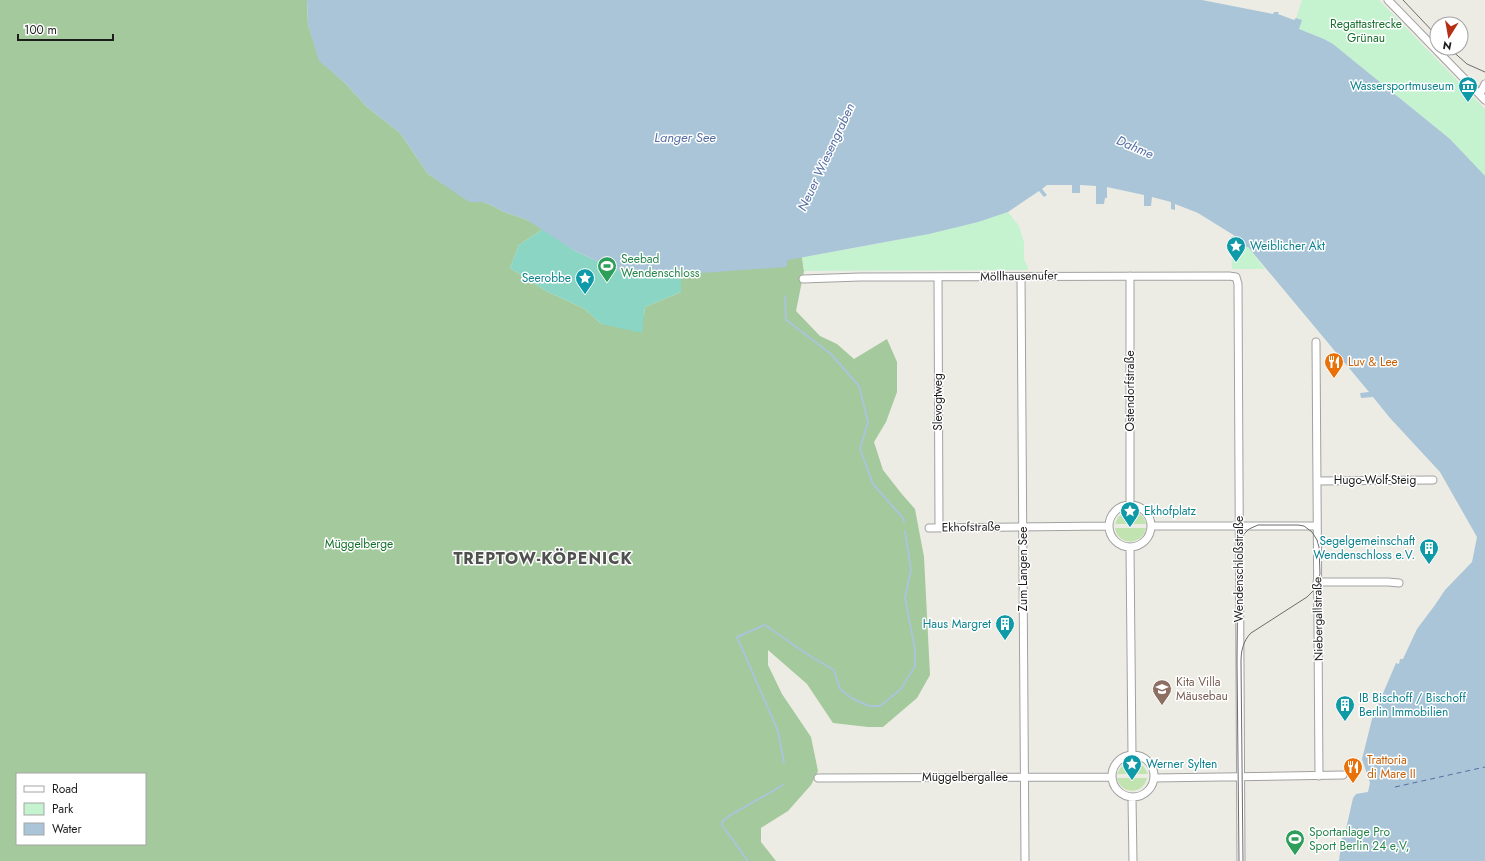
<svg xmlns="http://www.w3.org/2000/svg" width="1485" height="861" viewBox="0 0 1485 861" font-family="Jost,sans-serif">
	<rect width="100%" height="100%" fill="#edece4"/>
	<path fill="#c0e3af" d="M 1126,511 C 1136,510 1144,514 1146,524 L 1115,524 L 1118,517 Z
		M 1115,528 L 1146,528 C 1142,546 1118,546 1115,528 Z
		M 1129,762 C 1139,761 1144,765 1148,774 L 1117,774 L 1121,767 Z
		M 1117,778 L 1147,778 C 1143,795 1121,795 1117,778 Z"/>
	<path fill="#a3c99d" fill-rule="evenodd" d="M 0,0 L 307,0 L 308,25 L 320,61 L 344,82 L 367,107 L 400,133 L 428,174 L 469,201 L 483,202 L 493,206 L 502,211 L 527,220 L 543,229 L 519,245 L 510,268 L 546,291 L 585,309 L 601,324 L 644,316 L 645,307 L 681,292 L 681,274 L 688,274 L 802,257 L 804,271 L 796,311 L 820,336 L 837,344 L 854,359 L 887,339 L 897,362 L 897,392 L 886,422 L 874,442 L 883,470 L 901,493 L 915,509 L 924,557 L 930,675 L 917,698 L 883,727 L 868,727 L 833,723 L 807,684 L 768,650 L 768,665 L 782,694 L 811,737 L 818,771 L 811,785 L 788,811 L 761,828 L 761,842 L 776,861 L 0,861 ZM 17,774 L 145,774 L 145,844 L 17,844 Z"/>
	<path fill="#c5f3d0" d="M 1302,0 L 1379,0 L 1485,109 L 1485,177 L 1450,139 L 1333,44 L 1324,39 L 1298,29 L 1300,19 L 1296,18 Z
		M 1008,212 L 1019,226 L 1024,242 L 1024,259 L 1028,267 L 1028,270 L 804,271 L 802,257 C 871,245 941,234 1008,212 Z
		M 1231,246 L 1248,247 L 1265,269 L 1232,269 Z"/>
	<path fill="#8ad5c4" d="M 543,229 L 575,251 L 619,271 L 681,274 L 681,292 L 645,307 L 642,333 L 601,324 L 585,309 L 546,291 L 510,268 L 519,245 Z"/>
	<path fill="#a9c5d7" d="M 307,0 L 1202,0 L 1273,14 L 1274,12 L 1279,12 L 1278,14 L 1294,20 L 1296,18 L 1302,20 L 1299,29 L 1324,39 L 1333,44 L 1450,139 L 1485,176 L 1485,861 L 1339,861 L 1343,829 L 1346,829 L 1353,798 L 1356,794 L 1368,792 L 1370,783 L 1362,759 L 1372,719 L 1396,663 L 1399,664 L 1400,659 L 1403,659 L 1417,629 L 1435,605 L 1445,590 L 1472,562 L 1477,537 L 1440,472 L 1390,418 L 1373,397 L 1361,398 L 1360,393 L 1369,392 L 1248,247 L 1231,246 L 1231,237 L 1235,236 L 1198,213 L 1175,204 L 1175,210 L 1171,209 L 1171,202 L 1152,197 L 1151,206 L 1144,206 L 1144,195 L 1107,187 L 1107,198 L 1105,198 L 1104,204 L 1096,204 L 1096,186 L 1080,185 L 1080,193 L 1072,193 L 1072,185 L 1047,185 L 1042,189 L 1047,195 L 1044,197 L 1039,191 L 1008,212 L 978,222 L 929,234 L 788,260 L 786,267 L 688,274 L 619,271 L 575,251 L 527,220 L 502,211 L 493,206 L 483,202 L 469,202 L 428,174 L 400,133 L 367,107 L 344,82 L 319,61 L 308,25 Z"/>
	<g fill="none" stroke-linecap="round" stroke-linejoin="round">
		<path stroke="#a9c5d7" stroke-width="2" d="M 785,296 L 786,320 L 831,354 L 859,386 L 868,422 L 860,449 L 873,484 L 903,518 L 904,522
			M 784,763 L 778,731 L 737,637 L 765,625 L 810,656 L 834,670 L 840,689 L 853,699 L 869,706 L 880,706 L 901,689 L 915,666 L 915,649 L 905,598 L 911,570 L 905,531
			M 748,861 L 722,825 L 722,822 L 729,816 L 783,785"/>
		<path stroke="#546fa3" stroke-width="1" stroke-dasharray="5 4" stroke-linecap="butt" d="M 1395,787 L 1485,767"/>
		<g stroke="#a1a1a1" stroke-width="9">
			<path id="street" d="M 1388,0 L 1485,100
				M 1480,94 L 1485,84
				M 1130,276 L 1130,506
				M 938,277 L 939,527
				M 1021,277 L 1025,861
				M 803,279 L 860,277 L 1229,276 L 1236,277 L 1238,284 L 1241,861
				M 1316,342 L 1319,776
				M 1317,481 L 1433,480
				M1109 526a21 21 0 1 1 42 0a21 21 0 1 1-42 0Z
				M 1151,526 L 1317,526
				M 929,528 L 1109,526
				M 1130,547 L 1132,755
				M 1317,582 L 1388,582 L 1399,583
				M1112 776a21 21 0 1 1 42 0a21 21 0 1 1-42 0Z
				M 818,778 L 1112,777
				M 1154,778 L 1343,775
				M 1132,798 L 1133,861"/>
		</g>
		<use href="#street" stroke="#fff" stroke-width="7"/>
		<path stroke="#6b6b6b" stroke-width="1" d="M 1403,0 L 1437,36
			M 1449,48 L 1467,64 L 1485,72
			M 1239,861 L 1237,661 L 1238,549 L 1239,542 L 1244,534 L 1249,529 L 1258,525 L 1298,525 L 1304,526 L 1312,532 L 1317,540 L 1319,547 L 1320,574 L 1314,590 L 1307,597 L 1251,633 C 1243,641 1241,651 1241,662 L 1243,861"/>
	</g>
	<defs>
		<g id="museum-pin" transform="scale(1)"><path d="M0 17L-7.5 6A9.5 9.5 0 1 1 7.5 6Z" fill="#0f9aa8" stroke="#fff"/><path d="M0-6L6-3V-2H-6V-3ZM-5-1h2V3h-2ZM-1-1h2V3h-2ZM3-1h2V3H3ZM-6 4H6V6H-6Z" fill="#fff"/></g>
		<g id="sight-pin" transform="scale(1)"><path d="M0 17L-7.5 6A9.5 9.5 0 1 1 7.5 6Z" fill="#0f9aa8" stroke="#fff"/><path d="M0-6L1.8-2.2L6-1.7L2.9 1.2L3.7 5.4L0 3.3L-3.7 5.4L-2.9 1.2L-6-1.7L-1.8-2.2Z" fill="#fff"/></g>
		<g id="stadium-pin" transform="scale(1)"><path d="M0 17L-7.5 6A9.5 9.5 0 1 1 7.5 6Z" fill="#2e9e5b" stroke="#fff"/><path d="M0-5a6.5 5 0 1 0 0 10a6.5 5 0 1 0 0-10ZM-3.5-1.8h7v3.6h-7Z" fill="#fff"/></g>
		<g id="restaurant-pin" transform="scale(1)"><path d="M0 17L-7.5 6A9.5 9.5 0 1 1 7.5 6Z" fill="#e8710a" stroke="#fff"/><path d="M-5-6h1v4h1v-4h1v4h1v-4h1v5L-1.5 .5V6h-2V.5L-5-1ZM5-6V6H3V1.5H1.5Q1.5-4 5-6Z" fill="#fff"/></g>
		<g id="building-pin" transform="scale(1)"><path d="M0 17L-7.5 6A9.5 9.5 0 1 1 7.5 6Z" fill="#0f9aa8" stroke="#fff"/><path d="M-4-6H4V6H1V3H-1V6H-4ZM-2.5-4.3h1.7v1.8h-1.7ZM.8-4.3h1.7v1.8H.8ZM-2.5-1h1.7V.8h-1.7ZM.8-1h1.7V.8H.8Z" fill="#fff"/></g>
		<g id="school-pin" transform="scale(1)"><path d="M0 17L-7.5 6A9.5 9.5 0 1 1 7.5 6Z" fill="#8d6e63" stroke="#fff"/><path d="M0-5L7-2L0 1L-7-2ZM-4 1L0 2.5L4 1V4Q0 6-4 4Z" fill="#fff"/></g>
	</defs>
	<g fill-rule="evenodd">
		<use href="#museum-pin" x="1468" y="86"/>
		<use href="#sight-pin" x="1236" y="246"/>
		<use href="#stadium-pin" x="607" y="266"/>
		<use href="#sight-pin" x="585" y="278"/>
		<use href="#restaurant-pin" x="1334" y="362"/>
		<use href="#sight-pin" x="1130" y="511"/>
		<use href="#building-pin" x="1429" y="548"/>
		<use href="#building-pin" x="1005" y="624"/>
		<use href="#school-pin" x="1162" y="689"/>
		<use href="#building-pin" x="1345" y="705"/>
		<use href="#sight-pin" x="1132" y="764"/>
		<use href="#restaurant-pin" x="1353" y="767"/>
		<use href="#stadium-pin" x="1295" y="839"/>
	</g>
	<g text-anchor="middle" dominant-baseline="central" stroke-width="3" stroke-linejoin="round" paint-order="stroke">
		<g font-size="12" fill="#16702c" stroke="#fff">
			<text x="1366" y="24">Regattastrecke<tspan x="1366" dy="14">Grünau</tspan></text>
			<text x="359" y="544">Müggelberge</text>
		</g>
		<g font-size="12" fill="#0d838f" stroke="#fff" text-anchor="end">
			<text x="1454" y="86">Wassersportmuseum</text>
			<text x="1250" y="246" text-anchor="start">Weiblicher Akt</text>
			<text x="571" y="278">Seerobbe</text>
			<text x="1144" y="511" text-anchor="start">Ekhofplatz</text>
			<text x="1415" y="541">Segelgemeinschaft<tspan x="1415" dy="14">Wendenschloss e.V.</tspan></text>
			<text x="991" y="624">Haus Margret</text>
			<text x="1359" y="698" text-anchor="start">IB Bischoff / Bischoff<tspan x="1359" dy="14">Berlin Immobilien</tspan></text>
			<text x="1146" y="764" text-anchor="start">Werner Sylten</text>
		</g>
		<g font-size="12" fill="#27864d" stroke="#fff" text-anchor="start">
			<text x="621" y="259">Seebad<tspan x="621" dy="14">Wendenschloss</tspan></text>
			<text x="1309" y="832">Sportanlage Pro<tspan x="1309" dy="14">Sport Berlin 24 e,V,</tspan></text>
		</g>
		<g font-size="12" fill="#1d1d1d" stroke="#fff">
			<text transform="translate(1019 276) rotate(-1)">Möllhausenufer</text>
			<text transform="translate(1130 391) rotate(-90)">Ostendorfstraße</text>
			<text transform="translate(938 402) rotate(-90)">Slevogtweg</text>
			<text x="1375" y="480">Hugo-Wolf-Steig</text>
			<text transform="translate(971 527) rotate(-1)">Ekhofstraße</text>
			<text transform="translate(1023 569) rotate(-90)">Zum Langen See</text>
			<text transform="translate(1239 569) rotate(-90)">Wendenschloßstraße</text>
			<text transform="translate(1318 619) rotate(-91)">Niebergallstraße</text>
			<text x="965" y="777">Müggelbergallee</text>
		</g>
		<g font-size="12" fill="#c56008" stroke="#fff" text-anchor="start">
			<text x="1348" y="362">Luv &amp; Lee</text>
			<text x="1367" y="760">Trattoria<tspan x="1367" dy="14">di Mare II</tspan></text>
		</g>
		<g font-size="12" fill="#785e54" stroke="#fff" text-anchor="start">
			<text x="1176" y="682">Kita Villa<tspan x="1176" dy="14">Mäusebau</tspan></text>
		</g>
		<g font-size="13" font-style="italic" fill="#546fa3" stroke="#fff">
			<text x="685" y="137">Langer See</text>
			<text transform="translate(1135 147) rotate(23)">Dahme</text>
			<text transform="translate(826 157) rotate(-65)">Neuer Wiesengraben</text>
		</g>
		<g font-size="16" font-weight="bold" letter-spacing="1" fill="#505050" stroke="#fff">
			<text x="543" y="558">TREPTOW-KÖPENICK</text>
		</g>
	</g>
	<rect x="16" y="773" width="130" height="72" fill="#ffffff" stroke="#a5a5a5"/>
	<rect x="24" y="786" width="20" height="6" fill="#ffffff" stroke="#a5a5a5"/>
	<text x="52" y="793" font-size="12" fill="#1d1d1d">Road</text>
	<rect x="24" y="803" width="20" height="12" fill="#c5f3d0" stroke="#a5a5a5"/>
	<text x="52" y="813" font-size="12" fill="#1d1d1d">Park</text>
	<rect x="24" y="823" width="20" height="12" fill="#a9c5d7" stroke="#a5a5a5"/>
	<text x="52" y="833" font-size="12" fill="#1d1d1d">Water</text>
	<g transform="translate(1449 36) rotate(191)"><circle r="19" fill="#ffffff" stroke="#a5a5a5"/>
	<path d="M0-3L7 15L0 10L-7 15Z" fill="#b62e14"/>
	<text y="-6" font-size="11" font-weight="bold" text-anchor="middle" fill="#1d1d1d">N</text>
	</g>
	<path d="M18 34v6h95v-6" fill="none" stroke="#1d1d1d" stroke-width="2"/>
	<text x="24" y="34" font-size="12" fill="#1d1d1d" stroke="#ffffff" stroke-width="3" paint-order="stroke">100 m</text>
</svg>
